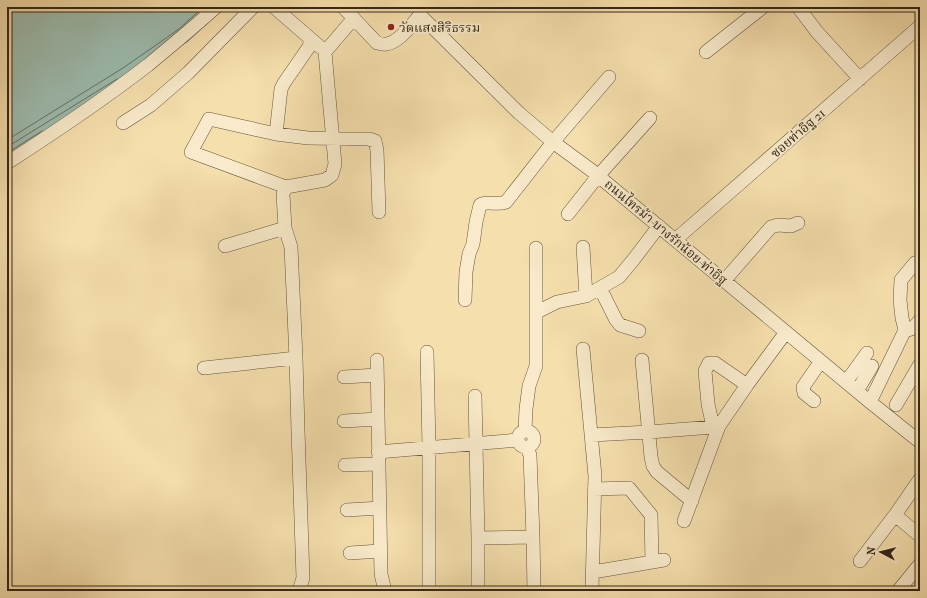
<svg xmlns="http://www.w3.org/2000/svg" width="927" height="598" viewBox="0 0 927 598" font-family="'IM FELL French Canon','Noto Serif Thai',serif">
	<rect width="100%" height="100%" fill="#f5dfad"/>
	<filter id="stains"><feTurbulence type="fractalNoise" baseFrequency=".005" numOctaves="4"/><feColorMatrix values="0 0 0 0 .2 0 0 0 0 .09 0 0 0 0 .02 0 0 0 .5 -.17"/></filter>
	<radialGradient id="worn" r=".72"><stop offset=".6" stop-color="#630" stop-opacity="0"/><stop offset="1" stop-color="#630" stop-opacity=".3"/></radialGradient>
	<path fill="#9dbcaf" stroke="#738073" d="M 7,7 L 225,7 L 188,41 L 131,81 L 7,158 Z"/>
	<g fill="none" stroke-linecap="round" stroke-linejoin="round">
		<path stroke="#697164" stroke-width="1" d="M 7,140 L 123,68 L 179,29 L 203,7
			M 7,147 L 117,79
			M 7,153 L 42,131"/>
		<g stroke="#65543d" stroke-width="14">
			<path id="minor" d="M 274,7 L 320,47
				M 343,7 L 377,43 C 380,43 383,45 386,44 C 399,43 412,24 420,15 L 519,113 L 553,142 L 591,170 L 870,402 L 920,442
				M 798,7 L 817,32 L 860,79
				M 354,18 L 325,52 L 335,164 L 332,175 L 325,180 L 286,187 L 191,152 L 209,119 L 276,134 L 308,138 L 369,139 L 375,141 L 377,150 L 379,212
				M 706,52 L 763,7
				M 123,123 L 151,105 L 188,73 L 253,7
				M 276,134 L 281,89 L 284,83 L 313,41
				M 7,163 C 55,132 103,100 148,65 C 171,46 194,27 216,7
				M 286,187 L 283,194 L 285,228 L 291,247 L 296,358 L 298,430 L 303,578 L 299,591
				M 568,214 L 598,176 L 650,118
				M 675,240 L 920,26
				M 225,246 L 285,228
				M 583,247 L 586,296
				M 724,281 L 771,227 L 778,225 L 791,226 L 798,223
				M 600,288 L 616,320 L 620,325 L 639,331
				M 465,300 L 466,272 L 469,254 L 473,244 L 476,222 L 480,205 C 487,200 497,206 506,202 L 553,142 L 609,77
				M 537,312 L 557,302 L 586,296 L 619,277 L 634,259 L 659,226
				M 905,330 C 913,330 915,326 920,320
				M 583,349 L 595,476 L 592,588
				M 427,352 L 429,448 L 429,591
				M 377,360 L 381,574 L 385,591
				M 642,360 L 651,457 L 653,466 L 657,472 L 692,501
				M 204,368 L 296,358
				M 344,377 L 377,375
				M 846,382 L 867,353
				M 857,391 L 872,366
				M 475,396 L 478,538 L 478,591
				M 814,401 L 804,393 L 803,387 L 821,361
				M 870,402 L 905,330 L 902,318 L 900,300 L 901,280 L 915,263 L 920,261
				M 896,405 L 920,364
				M 344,421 L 378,419
				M 713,427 L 708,404 L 705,371 L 709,363 L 715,363 L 747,385
				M518 439a8 8 0 1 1 16 0a8 8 0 1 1-16 0Z
				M 525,431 L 526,409 L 529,386 L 536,366 L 536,248
				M 591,435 L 649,432 L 713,427 L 719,426
				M 527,448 L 530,455 L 533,537 L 534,591
				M 378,452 L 518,440
				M 345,465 L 379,464
				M 594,489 L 629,488 L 651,515 L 652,562
				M 347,510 L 380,508
				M 895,515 L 920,536
				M 684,521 L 719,426 L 747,385 L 786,332
				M 478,538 L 533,537
				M 350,553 L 380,551
				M 860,561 L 895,515 L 920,479
				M 593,572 L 664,560
				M 898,591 L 920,564"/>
		</g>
		<use href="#minor" stroke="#f8eaca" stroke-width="13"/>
	</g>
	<circle fill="#8f2418" stroke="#f8eaca" stroke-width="1.5" cx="391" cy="27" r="4"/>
	<g text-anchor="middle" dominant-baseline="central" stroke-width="3.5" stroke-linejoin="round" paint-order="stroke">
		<g font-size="13" fill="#352618" stroke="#f8eaca" text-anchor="start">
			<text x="399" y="27">วัดแสงสิริธรรม</text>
		</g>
		<g font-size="13" fill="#352618" stroke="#f8eaca">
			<text transform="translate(798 133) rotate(-41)">ซอยท่าอิฐ 21</text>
			<text transform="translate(666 232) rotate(40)">ถนนไทรม้า-บางรักน้อย-ท่าอิฐ</text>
		</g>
	</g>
	<rect width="927" height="598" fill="none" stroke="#f5dfad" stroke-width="24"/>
	<rect x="8" y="8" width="911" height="582" fill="none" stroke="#352618" stroke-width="2"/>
	<rect x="12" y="12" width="903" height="574" fill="none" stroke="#352618"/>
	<g transform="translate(881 552) rotate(277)" stroke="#f8eaca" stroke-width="3" paint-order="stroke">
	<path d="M0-3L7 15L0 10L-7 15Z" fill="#352618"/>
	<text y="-6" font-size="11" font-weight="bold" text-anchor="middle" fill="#352618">N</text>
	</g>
	<rect width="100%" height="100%" filter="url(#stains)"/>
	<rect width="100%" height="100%" fill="url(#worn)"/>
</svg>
